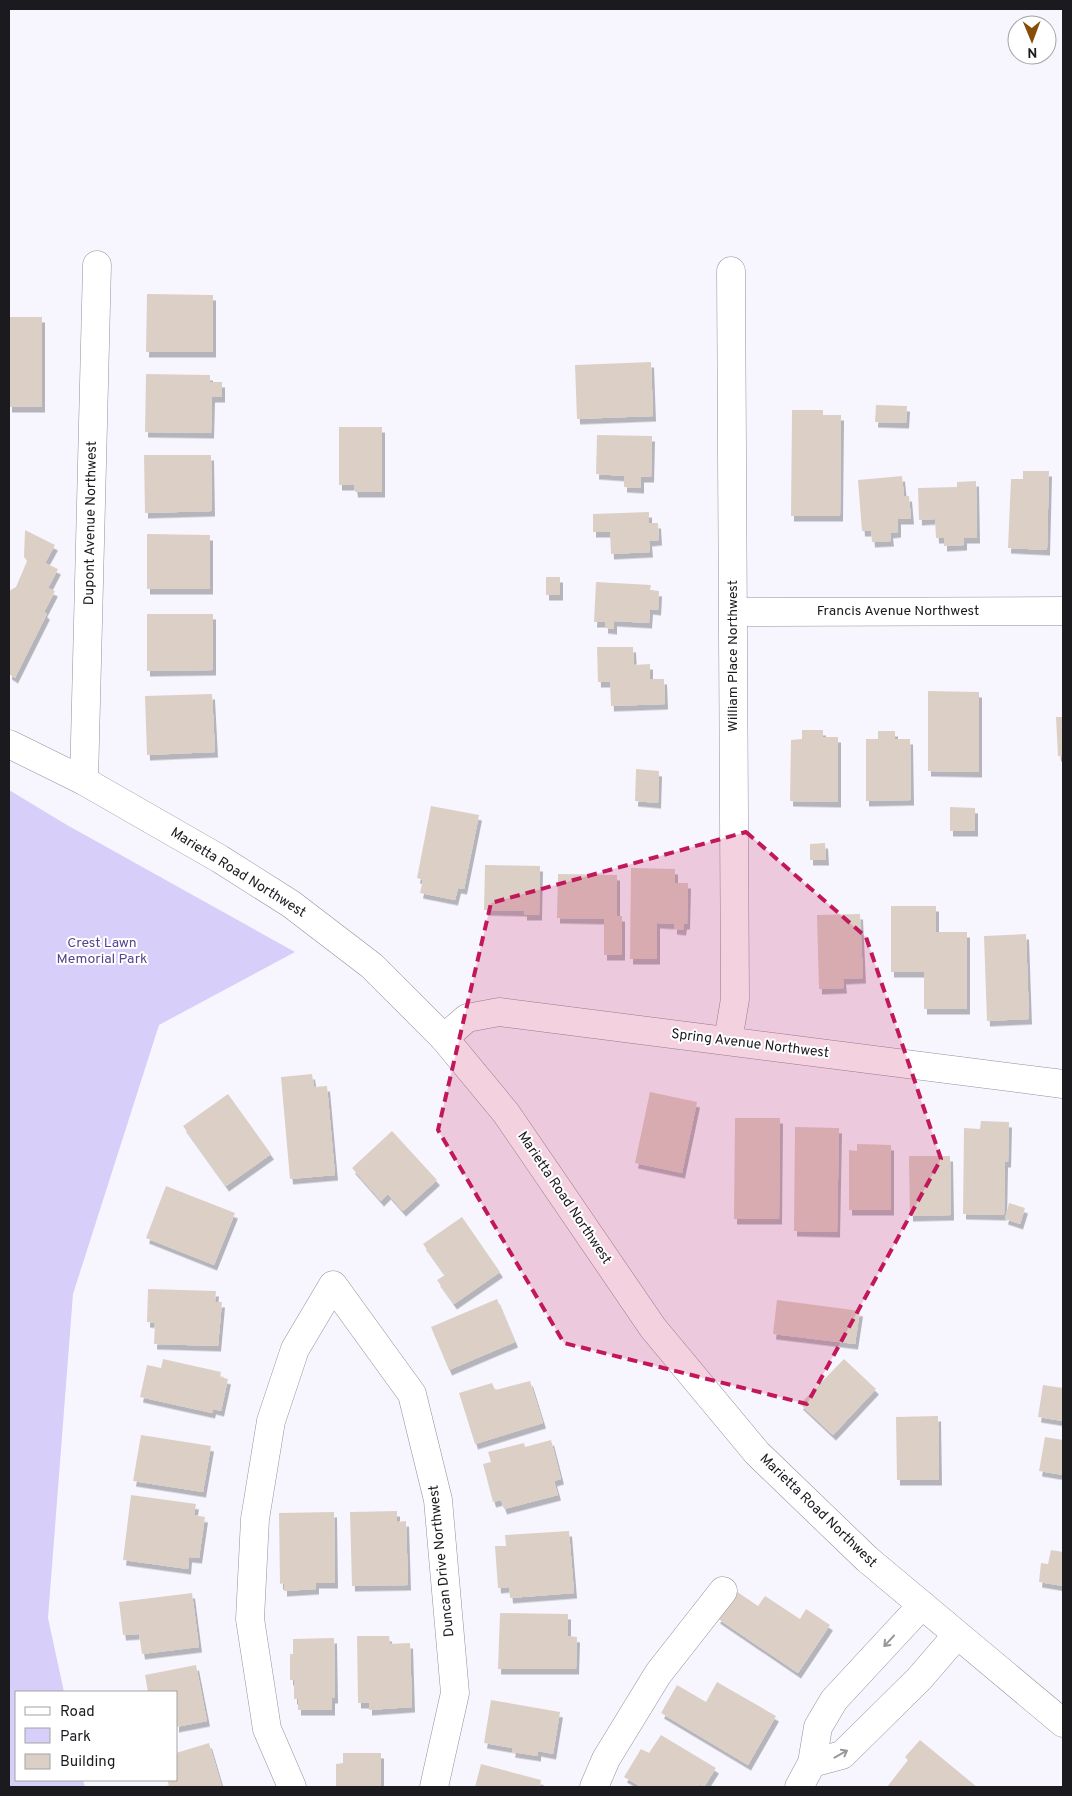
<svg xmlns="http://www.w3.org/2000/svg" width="1072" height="1796" viewBox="0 0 1072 1796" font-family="Overpass,sans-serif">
	<defs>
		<filter id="shadow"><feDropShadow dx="3" dy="5.5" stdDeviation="0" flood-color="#0004"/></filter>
	</defs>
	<rect width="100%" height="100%" fill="#f7f6fe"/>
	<path fill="#d7cffa" d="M 9,790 L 67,825 L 295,952 L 159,1025 L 73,1294 L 48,1618 L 64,1692 L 16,1692 L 16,1780 L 83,1780 L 85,1787 L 9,1787 Z"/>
	<path fill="#dcd0c6" filter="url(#shadow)" d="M 147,294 L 213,295 L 213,352 L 146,352 Z
		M 9,317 L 42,317 L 42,407 L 9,407 Z
		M 651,362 L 653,416 L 577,419 L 575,365 Z
		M 146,374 L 210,375 L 210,382 L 222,382 L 222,397 L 212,397 L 211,433 L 145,432 Z
		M 876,405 L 907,406 L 906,423 L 875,422 Z
		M 792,410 L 823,410 L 823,415 L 841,415 L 840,516 L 791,516 Z
		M 339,427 L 382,427 L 382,492 L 355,492 L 354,485 L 339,485 Z
		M 597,435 L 652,436 L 651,477 L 641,477 L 641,488 L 624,487 L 624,476 L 596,474 Z
		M 144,455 L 211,455 L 212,511 L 145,513 Z
		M 1023,471 L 1049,471 L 1047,550 L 1008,548 L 1011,479 L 1023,479 Z
		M 902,476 L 904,496 L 909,496 L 911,519 L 898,519 L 898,532 L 890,533 L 891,541 L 872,542 L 871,531 L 862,531 L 858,480 Z
		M 976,481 L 977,538 L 964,538 L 964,545 L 944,546 L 944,538 L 936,538 L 935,519 L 919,520 L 918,488 L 957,487 L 957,482 Z
		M 649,512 L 649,523 L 658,523 L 659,540 L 649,541 L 650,552 L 611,554 L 610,532 L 593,532 L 593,514 Z
		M 25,530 L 55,545 L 45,563 L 58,569 L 48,588 L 55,591 L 44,612 L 47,614 L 15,678 L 9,674 L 9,591 L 16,587 L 27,561 L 24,557 Z
		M 147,534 L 210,535 L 210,589 L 147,589 Z
		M 546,577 L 560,577 L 560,595 L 546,595 Z
		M 596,582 L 651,585 L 650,590 L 659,591 L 658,610 L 650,609 L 649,623 L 614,621 L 614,629 L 605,628 L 605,622 L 594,622 Z
		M 147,614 L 213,614 L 213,670 L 147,671 Z
		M 597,647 L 633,647 L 634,665 L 650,664 L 650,679 L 664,679 L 665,704 L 611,706 L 610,682 L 598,682 Z
		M 928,691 L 979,692 L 979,772 L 928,771 Z
		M 212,694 L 215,752 L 147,755 L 145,696 Z
		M 1056,717 L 1063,717 L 1063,756 L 1058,756 Z
		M 802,730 L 823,730 L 823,737 L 838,737 L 838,802 L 790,801 L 791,740 L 802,739 Z
		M 878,731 L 895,731 L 895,739 L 910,739 L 911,800 L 866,801 L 866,739 L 878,739 Z
		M 636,769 L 659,771 L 658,803 L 635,801 Z
		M 431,806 L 479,815 L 464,889 L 458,888 L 455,900 L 420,893 L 423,880 L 417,878 Z
		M 950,807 L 975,808 L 975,831 L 950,831 Z
		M 825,843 L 826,860 L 810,860 L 810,844 Z
		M 485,865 L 540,866 L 539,915 L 524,915 L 524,911 L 484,910 Z
		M 631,868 L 675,869 L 675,883 L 688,883 L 687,924 L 684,924 L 683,930 L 674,929 L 674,924 L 657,923 L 657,959 L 630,959 Z
		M 558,874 L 617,875 L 617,916 L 622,916 L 622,955 L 604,955 L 604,919 L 557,918 Z
		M 891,906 L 936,906 L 936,932 L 967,932 L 967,1009 L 924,1009 L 924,972 L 891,972 Z
		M 860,914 L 863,978 L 843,979 L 844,988 L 819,989 L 817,915 Z
		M 1026,934 L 1029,1019 L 987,1021 L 984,936 Z
		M 312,1074 L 314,1087 L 327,1086 L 335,1175 L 290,1179 L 281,1077 Z
		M 650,1092 L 697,1102 L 682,1173 L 635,1163 Z
		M 228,1094 L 271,1154 L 226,1186 L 183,1126 Z
		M 735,1118 L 780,1118 L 779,1219 L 734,1219 Z
		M 981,1121 L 1009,1122 L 1008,1162 L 1005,1162 L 1004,1215 L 963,1214 L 964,1128 L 980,1129 Z
		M 795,1127 L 839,1128 L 837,1232 L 794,1231 Z
		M 392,1131 L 437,1180 L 403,1211 L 388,1194 L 381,1201 L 352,1168 Z
		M 857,1144 L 891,1145 L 891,1210 L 849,1210 L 849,1150 L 857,1151 Z
		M 909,1156 L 950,1156 L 951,1215 L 910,1216 Z
		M 166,1186 L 235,1213 L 214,1265 L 146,1238 Z
		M 1009,1203 L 1025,1208 L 1020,1224 L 1005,1219 Z
		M 462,1217 L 500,1272 L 454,1304 L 437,1280 L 445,1275 L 423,1244 Z
		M 148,1289 L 216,1291 L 215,1302 L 222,1302 L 218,1346 L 154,1344 L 155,1323 L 147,1322 Z
		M 497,1299 L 515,1342 L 449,1370 L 431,1327 Z
		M 777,1300 L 860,1311 L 855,1344 L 773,1334 Z
		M 163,1359 L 221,1372 L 220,1377 L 228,1379 L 221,1411 L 213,1409 L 212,1413 L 140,1397 L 147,1365 L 161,1368 Z
		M 844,1359 L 876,1389 L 833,1435 L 800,1404 Z
		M 530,1381 L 543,1423 L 475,1444 L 459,1393 L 492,1383 L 495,1390 Z
		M 1043,1385 L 1063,1388 L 1063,1421 L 1038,1417 Z
		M 938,1416 L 939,1480 L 897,1480 L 896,1417 Z
		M 141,1435 L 211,1446 L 203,1492 L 133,1481 Z
		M 1045,1437 L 1063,1440 L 1063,1475 L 1039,1471 Z
		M 551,1440 L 561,1479 L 554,1481 L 558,1495 L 504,1509 L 501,1500 L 493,1502 L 483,1464 L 491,1462 L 488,1452 L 524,1443 L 525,1447 Z
		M 131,1495 L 196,1504 L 194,1515 L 205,1517 L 199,1558 L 189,1557 L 188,1569 L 123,1560 Z
		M 397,1511 L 397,1522 L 406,1521 L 408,1585 L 352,1586 L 350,1512 Z
		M 334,1512 L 335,1583 L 316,1583 L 316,1589 L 284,1591 L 284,1583 L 280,1584 L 279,1513 Z
		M 569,1531 L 574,1593 L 510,1598 L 509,1587 L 498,1588 L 495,1546 L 506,1546 L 505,1535 Z
		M 1051,1550 L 1063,1552 L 1063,1586 L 1039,1582 L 1041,1563 L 1048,1564 Z
		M 736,1591 L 758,1606 L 765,1596 L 800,1619 L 806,1609 L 830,1625 L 798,1673 L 717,1618 Z
		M 192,1593 L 199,1647 L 142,1654 L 139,1634 L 123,1635 L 119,1602 Z
		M 500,1613 L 568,1614 L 568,1636 L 577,1637 L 576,1669 L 498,1669 Z
		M 357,1636 L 389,1636 L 390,1644 L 410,1643 L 412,1707 L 369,1710 L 369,1703 L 358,1703 Z
		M 334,1638 L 335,1698 L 332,1698 L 332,1710 L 298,1710 L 298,1699 L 294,1699 L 294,1680 L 290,1680 L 290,1654 L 293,1654 L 293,1639 Z
		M 196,1665 L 207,1721 L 176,1727 L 176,1692 L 148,1692 L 145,1675 Z
		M 717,1682 L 776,1716 L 748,1765 L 661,1713 L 677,1685 L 706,1702 Z
		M 491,1700 L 560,1712 L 553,1754 L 538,1751 L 538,1756 L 512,1752 L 513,1748 L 484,1743 Z
		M 661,1735 L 716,1768 L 704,1787 L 700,1784 L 698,1787 L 641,1787 L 624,1777 L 641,1749 L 649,1753 Z
		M 920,1740 L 977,1787 L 887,1787 L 908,1760 L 905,1757 Z
		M 209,1743 L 222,1787 L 163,1787 L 169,1785 L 167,1780 L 176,1780 L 176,1753 Z
		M 343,1753 L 381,1753 L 381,1787 L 336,1787 L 336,1764 L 343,1763 Z
		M 481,1764 L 541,1780 L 540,1787 L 475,1787 Z"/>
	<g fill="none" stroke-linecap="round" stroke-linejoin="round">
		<g stroke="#92909c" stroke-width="29">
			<path id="minor" d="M 733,612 L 1063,611
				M 84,781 L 97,265
				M 444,1038 L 467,1018 L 499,1012 L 1063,1084
				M 728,1041 L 735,999 L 731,271
				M 922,1605 L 834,1700 L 818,1727 L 812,1763 L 842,1755 L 919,1679 L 957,1635
				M 292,1787 L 267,1729 L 250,1619 L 255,1519 L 271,1421 L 295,1349 L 333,1285 L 412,1394 L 438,1500 L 455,1693 L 434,1787
				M 594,1787 L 606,1759 L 658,1674 L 723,1591
				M 799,1787 L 812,1763"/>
		</g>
		<g stroke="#92909c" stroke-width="29">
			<path id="major" d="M 9,744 L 84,781 L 220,859 L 291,904 L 372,966 L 444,1038 L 506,1113 L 653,1328 L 757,1453 L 867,1559 L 1063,1723"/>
		</g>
		<use href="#minor" stroke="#fff" stroke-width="28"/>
		<use href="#major" stroke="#fff" stroke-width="28"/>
	</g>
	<defs><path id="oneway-shaft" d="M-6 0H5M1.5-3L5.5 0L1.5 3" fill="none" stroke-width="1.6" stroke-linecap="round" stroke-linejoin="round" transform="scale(1.25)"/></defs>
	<g stroke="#98989a">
		<use href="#oneway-shaft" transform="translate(889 1641) rotate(133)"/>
		<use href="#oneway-shaft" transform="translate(841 1754) rotate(-29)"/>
	</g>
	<path fill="#c2185b" fill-opacity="0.2" stroke="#c2185b" stroke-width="4" stroke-dasharray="10 6" stroke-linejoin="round" d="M 746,832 L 866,937 L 941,1159 L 807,1404 L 564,1343 L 438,1130 L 491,903 Z"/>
	<g text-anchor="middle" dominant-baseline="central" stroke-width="4" stroke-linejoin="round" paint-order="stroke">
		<g font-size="14" fill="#1b1a1f" stroke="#fff">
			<text transform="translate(91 523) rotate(-89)">Dupont Avenue Northwest</text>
			<text x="898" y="611">Francis Avenue Northwest</text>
			<text transform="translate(733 656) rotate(-90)">William Place Northwest</text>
			<text transform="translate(238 873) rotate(32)">Marietta Road Northwest</text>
			<text transform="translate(750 1044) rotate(7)">Spring Avenue Northwest</text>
			<text transform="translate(564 1198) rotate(56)">Marietta Road Northwest</text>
			<text transform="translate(818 1511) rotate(44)">Marietta Road Northwest</text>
			<text transform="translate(442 1561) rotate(-96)">Duncan Drive Northwest</text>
		</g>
		<g font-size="14" fill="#59448f" stroke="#fff">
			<text x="102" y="943">Crest Lawn<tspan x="102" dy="16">Memorial Park</tspan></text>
		</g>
	</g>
	<rect width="1072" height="1796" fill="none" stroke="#1b1a1f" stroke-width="20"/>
	<rect x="15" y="1691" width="162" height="90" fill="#ffffff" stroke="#a4a3a5"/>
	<rect x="25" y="1707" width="25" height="8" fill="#ffffff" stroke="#a4a3a5"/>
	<text x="60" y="1716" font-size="15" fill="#1b1a1f">Road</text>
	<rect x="25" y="1728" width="25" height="15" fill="#d7cffa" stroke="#a4a3a5"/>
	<text x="60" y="1741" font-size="15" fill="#1b1a1f">Park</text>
	<rect x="25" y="1754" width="25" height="15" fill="#dcd0c6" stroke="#a4a3a5"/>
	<text x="60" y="1766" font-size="15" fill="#1b1a1f">Building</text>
	<g transform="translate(1032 40) rotate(179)"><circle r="24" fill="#ffffff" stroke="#a4a3a5"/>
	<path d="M0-4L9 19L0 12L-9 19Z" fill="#884e07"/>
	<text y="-8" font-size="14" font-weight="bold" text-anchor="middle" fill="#1b1a1f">N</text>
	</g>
</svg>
